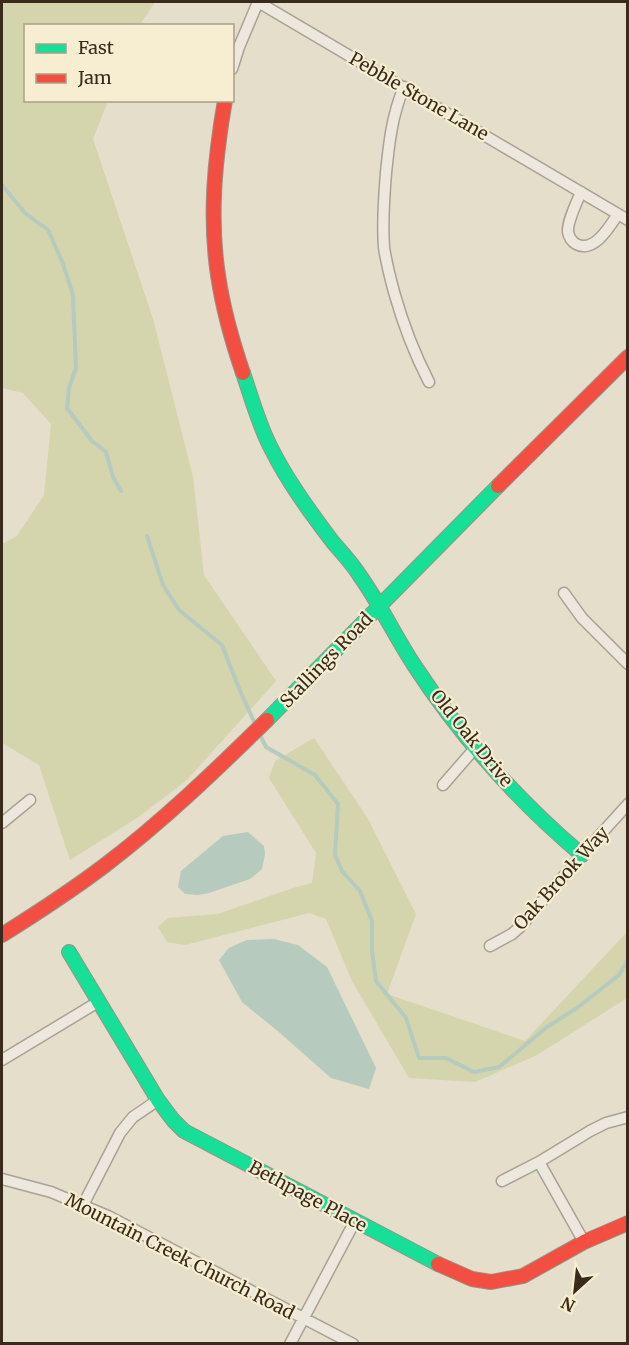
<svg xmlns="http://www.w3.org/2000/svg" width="629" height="1345" viewBox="0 0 629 1345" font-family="Merriweather,serif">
	<rect width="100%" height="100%" fill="#e4deca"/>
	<path fill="#d4d5ac" d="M 2,2 L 155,2 L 140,25 L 26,26 L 26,100 L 108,101 L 93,139 L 153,319 L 193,477 L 204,575 L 276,681 L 186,781 L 137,818 L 70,860 L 39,765 L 2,743 L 2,544 L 17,536 L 44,495 L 51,424 L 23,393 L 2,388 Z
		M 314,738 L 367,817 L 416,914 L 387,994 L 525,1041 L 627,932 L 627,998 L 537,1055 L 475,1082 L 409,1078 L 352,981 L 326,919 L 309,913 L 185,945 L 167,942 L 158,927 L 168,918 L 218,914 L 293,888 L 312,883 L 316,853 L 269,778 L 275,761 Z"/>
	<path fill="#b6cabe" d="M 248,832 L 264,846 L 265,854 L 262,869 L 250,879 L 209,893 L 198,895 L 185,894 L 178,887 L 181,871 L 223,836 Z
		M 274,939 L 298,945 L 327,967 L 376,1068 L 369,1089 L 331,1078 L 280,1033 L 242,1002 L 219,960 L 229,948 L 247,940 Z"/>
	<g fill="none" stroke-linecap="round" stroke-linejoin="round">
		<path stroke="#b6cabe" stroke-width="4" d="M 2,185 L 25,213 L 48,230 L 62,261 L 73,295 L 76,368 L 69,388 L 67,408 L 92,441 L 106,452 L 113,477 L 121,491
			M 147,536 L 163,585 L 179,610 L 222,645 L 241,693 L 256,726
			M 259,733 L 266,747 L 315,775 L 338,804 L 335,855 L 342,871 L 360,891 L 372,921 L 372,951 L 376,981 L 406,1018 L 419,1058 L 446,1058 L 474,1072 L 499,1067 L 547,1027 L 577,1008 L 619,975 L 628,960"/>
		<g stroke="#a9a294" stroke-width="13">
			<path id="street" d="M 258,2 L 628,220
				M 232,69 L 239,47 L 258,2
				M 404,87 C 392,115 389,143 386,173 C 384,197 382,222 384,247 C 386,262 390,277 394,292 C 403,324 414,353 429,382
				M 581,192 C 577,202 567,222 568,232 C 569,237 571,241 576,244 C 594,254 610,226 618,214
				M 564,593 L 582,618 L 628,664
				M 443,785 L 476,747
				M 2,823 L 30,800
				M 490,946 L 512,934 L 520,927 L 582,855 L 628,804
				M 2,1060 L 98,1002
				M 539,1162 L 584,1242
				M 2,1179 L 51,1192 L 108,1216 L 353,1344
				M 502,1181 L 539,1162 L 590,1131 L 606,1123 L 628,1117
				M 83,1205 L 120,1133 L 133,1117 L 158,1100
				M 290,1344 L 355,1221"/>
		</g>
		<g stroke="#999284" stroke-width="16">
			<path id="fast" d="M 243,373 C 252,399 259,426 272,450 C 288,482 310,512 332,541 C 341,552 352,563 360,576 C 380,604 395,636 414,665 C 461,737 517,800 582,855
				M 267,720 L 498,486
				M 69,952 L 158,1100 L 173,1120 L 184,1131 L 438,1264"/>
		</g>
		<g stroke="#999284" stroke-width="16">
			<path id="jam" d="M 225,100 C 215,158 209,216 218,275 C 223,309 232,341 243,373
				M 498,486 L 628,357
				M 2,935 C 37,913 71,891 104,866 C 162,822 215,771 267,720
				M 438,1264 L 472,1279 L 491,1282 L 523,1276 L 584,1242 L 628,1223"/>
		</g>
		<use href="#street" stroke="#ece8dd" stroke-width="10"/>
		<use href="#fast" stroke="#16e098" stroke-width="14"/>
		<use href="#jam" stroke="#f24e42" stroke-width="14"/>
	</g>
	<g text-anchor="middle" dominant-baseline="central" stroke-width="4.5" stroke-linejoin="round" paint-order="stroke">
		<g font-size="18" fill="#382b1c" stroke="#f7edd0">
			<text transform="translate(419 96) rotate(30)">Pebble Stone Lane</text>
			<text transform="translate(326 660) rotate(-46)">Stallings Road</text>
			<text transform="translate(472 738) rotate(51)">Old Oak Drive</text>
			<text transform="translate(561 878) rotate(-48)">Oak Brook Way</text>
			<text transform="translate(308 1196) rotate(28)">Bethpage Place</text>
			<text transform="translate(180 1256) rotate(27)">Mountain Creek Church Road</text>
		</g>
	</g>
	<rect width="629" height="1345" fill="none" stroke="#382b1c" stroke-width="6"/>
	<rect x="24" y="24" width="210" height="78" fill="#f7edd0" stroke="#ab9f88" stroke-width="1.5"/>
	<rect x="36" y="44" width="30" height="9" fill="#16e098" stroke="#ab9f88" stroke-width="1.5"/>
	<text x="78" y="54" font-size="18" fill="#382b1c">Fast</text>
	<rect x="36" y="74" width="30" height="9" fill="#f24e42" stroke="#ab9f88" stroke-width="1.5"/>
	<text x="78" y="84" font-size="18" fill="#382b1c">Jam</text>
	<g transform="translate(575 1291) rotate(207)" stroke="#f7edd0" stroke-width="4.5" paint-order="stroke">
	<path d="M0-4.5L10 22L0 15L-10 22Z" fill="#382b1c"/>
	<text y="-9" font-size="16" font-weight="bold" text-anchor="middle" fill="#382b1c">N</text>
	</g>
</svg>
